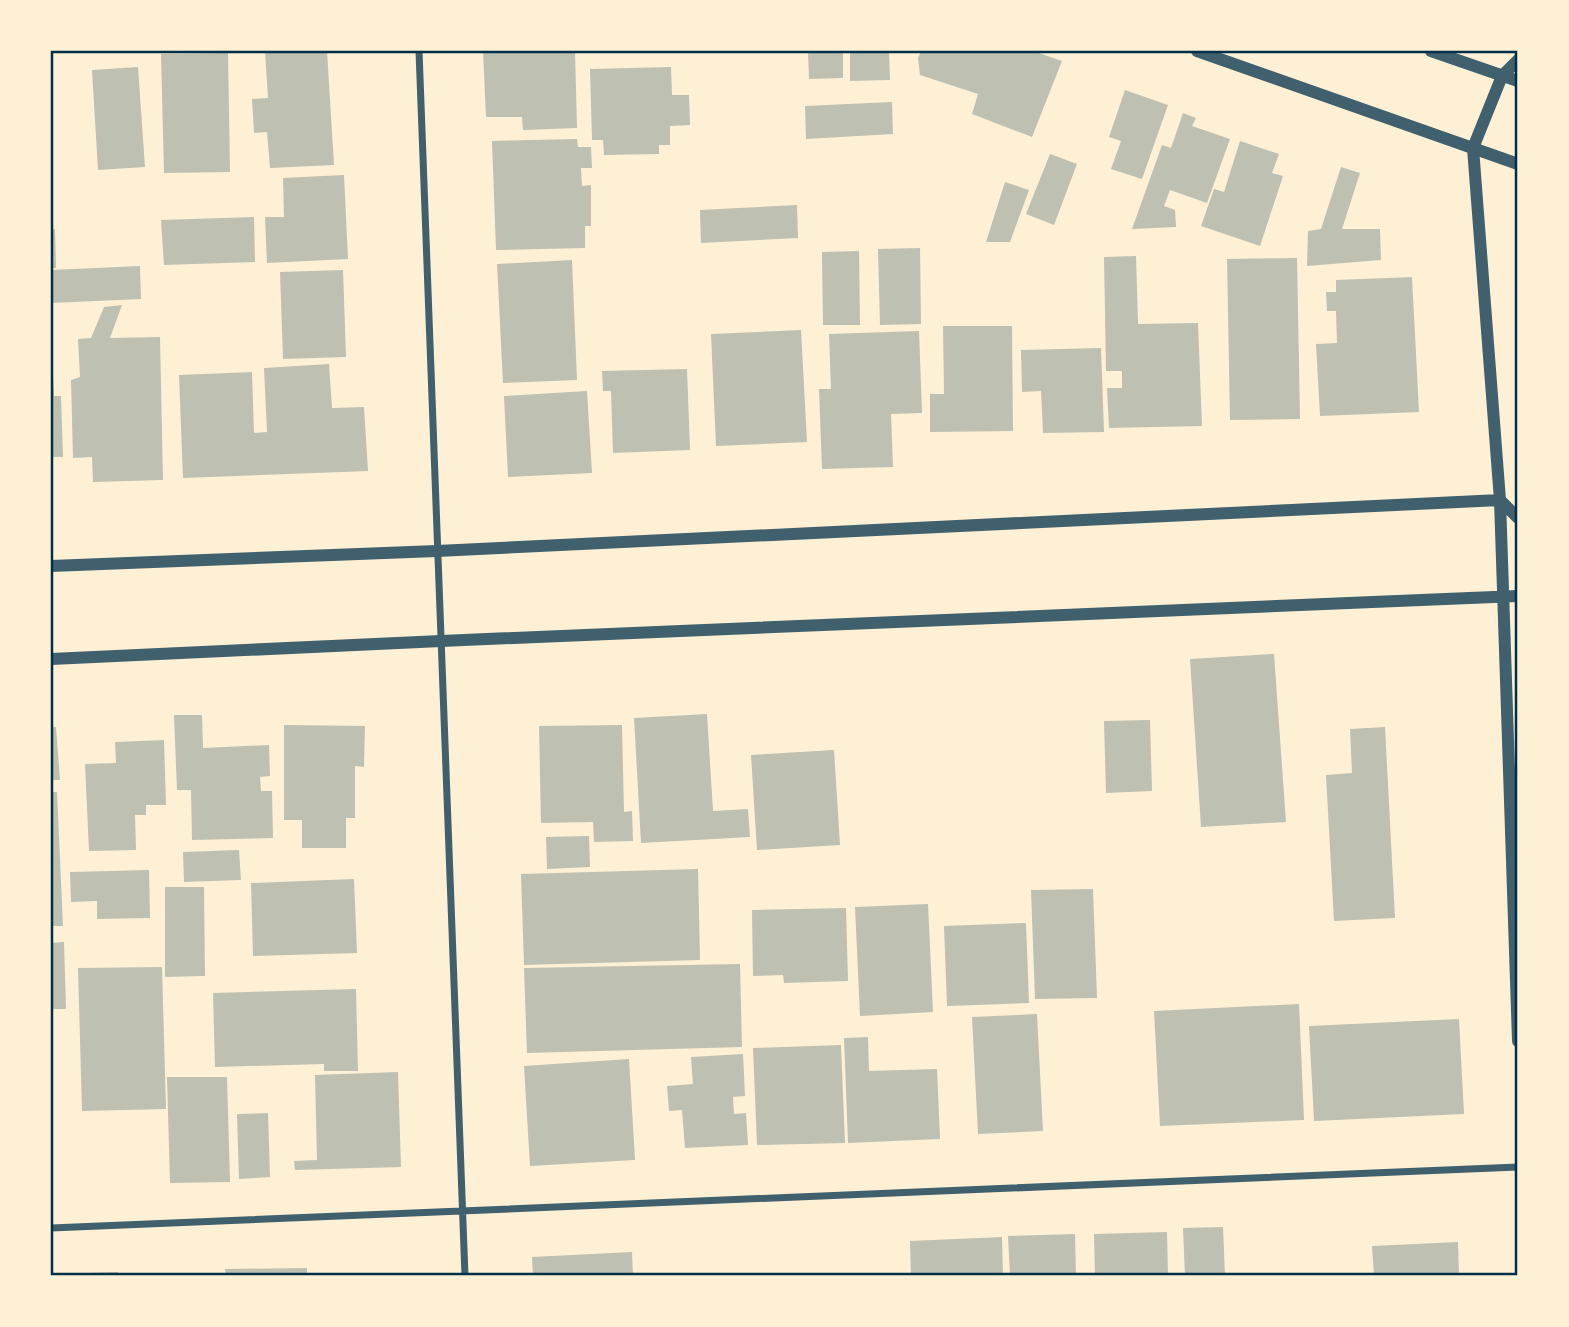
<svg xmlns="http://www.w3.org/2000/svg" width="1569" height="1327" viewBox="0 0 1569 1327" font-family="'DM Sans',sans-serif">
	<rect width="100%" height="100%" fill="#fdf0d5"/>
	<path fill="#bec0b2" d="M 265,51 L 327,51 L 334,165 L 270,168 L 267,132 L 254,133 L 252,99 L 268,98 Z
		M 483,51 L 575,51 L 577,128 L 523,130 L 522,117 L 486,117 Z
		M 808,51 L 843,51 L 843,78 L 809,79 Z
		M 850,51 L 889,51 L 890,80 L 850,81 Z
		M 921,51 L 1033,51 L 1062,61 L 1032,137 L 972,114 L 978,94 L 920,75 L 918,58 Z
		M 228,53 L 230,172 L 164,173 L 161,54 Z
		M 138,67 L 145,167 L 98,170 L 92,70 Z
		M 671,67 L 672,95 L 689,95 L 690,125 L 670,126 L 670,145 L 659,145 L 659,154 L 604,155 L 603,140 L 592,140 L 590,69 Z
		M 1125,90 L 1168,105 L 1142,179 L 1111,169 L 1121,141 L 1109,137 Z
		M 892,102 L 893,134 L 806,139 L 805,106 Z
		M 1183,113 L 1196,118 L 1192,126 L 1230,139 L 1207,203 L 1170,190 L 1164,206 L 1175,210 L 1176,227 L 1132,229 L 1162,145 L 1171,148 Z
		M 577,139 L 578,147 L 591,147 L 592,168 L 581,168 L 582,186 L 591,185 L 591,226 L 585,226 L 585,248 L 496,250 L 492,141 Z
		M 1240,141 L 1279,154 L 1272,173 L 1283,176 L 1260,246 L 1201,226 L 1214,189 L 1224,192 Z
		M 1050,154 L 1077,164 L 1054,225 L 1026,214 Z
		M 1341,167 L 1360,173 L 1342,229 L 1380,229 L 1381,260 L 1307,266 L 1308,231 L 1321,229 Z
		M 344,175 L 348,259 L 267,263 L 265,217 L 284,217 L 283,178 Z
		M 1005,182 L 1029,190 L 1010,242 L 986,242 Z
		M 797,205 L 798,238 L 701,243 L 700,210 Z
		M 254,217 L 255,262 L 164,265 L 161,220 Z
		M 55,229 L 56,268 L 51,268 L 51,230 Z
		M 920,248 L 921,324 L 880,325 L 878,249 Z
		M 859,251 L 860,325 L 823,325 L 822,252 Z
		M 1136,256 L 1138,324 L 1198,323 L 1202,426 L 1109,428 L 1107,388 L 1122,388 L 1122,371 L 1106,371 L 1104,257 Z
		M 1297,258 L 1300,419 L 1230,420 L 1227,259 Z
		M 572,260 L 577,380 L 503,383 L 497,264 Z
		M 140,266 L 141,299 L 51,303 L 51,270 Z
		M 343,270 L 346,357 L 283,359 L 280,272 Z
		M 1412,277 L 1419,412 L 1320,416 L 1316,344 L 1337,343 L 1336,311 L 1327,311 L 1326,292 L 1336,292 L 1336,280 Z
		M 122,305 L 110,338 L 160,337 L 163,480 L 93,482 L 92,457 L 73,458 L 71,380 L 80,377 L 78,339 L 91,338 L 104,307 Z
		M 943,326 L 1012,326 L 1013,431 L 930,432 L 930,394 L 944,394 Z
		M 801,330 L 807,442 L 716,446 L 711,334 Z
		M 919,331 L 922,413 L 891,414 L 893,467 L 822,469 L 819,389 L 831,389 L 829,334 Z
		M 1101,348 L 1104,432 L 1043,433 L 1041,391 L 1022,392 L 1021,350 Z
		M 329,364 L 332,408 L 364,407 L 368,471 L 183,478 L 179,375 L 252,372 L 254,433 L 267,432 L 264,368 Z
		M 687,369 L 690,450 L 613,453 L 611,391 L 603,391 L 602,371 Z
		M 51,373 L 53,373 L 54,396 L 61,396 L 63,457 L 51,457 Z
		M 587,391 L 592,473 L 508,477 L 504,396 Z
		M 1274,654 L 1286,822 L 1201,827 L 1190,659 Z
		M 707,714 L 713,811 L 748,809 L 750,837 L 641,843 L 634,718 Z
		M 174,715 L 202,715 L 203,748 L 269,745 L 270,776 L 260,777 L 261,791 L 272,791 L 273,838 L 192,840 L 191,790 L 177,790 Z
		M 1150,720 L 1152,791 L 1106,793 L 1104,721 Z
		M 284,725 L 365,726 L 364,767 L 355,766 L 355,818 L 346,818 L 346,848 L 302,848 L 302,820 L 284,820 Z
		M 622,725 L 624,812 L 632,811 L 633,841 L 594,842 L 593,822 L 541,823 L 539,726 Z
		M 51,727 L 56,727 L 60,780 L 51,780 Z
		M 1385,727 L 1395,918 L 1334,921 L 1326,775 L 1352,773 L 1350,729 Z
		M 164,740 L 166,805 L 146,805 L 146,815 L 135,815 L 136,850 L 89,851 L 85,764 L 116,763 L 115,742 Z
		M 834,750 L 840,845 L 757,850 L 751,755 Z
		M 51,792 L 57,792 L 63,926 L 51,926 Z
		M 589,836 L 590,867 L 547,869 L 546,837 Z
		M 239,850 L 241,880 L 184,882 L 183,852 Z
		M 698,869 L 700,960 L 524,965 L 521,874 Z
		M 149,870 L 150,918 L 97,919 L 97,901 L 71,902 L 70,872 Z
		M 354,879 L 357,953 L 253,956 L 251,883 Z
		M 165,887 L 204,887 L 205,976 L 165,977 Z
		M 1093,889 L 1097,998 L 1035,999 L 1031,890 Z
		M 928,904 L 933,1012 L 860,1016 L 855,907 Z
		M 846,908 L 848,981 L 784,983 L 783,975 L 753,976 L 752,910 Z
		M 1026,923 L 1029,1003 L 947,1006 L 944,926 Z
		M 64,942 L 66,1009 L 51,1009 L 51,943 Z
		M 740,964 L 742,1047 L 527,1053 L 524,968 Z
		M 162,967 L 166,1109 L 82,1111 L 78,968 Z
		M 356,989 L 358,1071 L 324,1071 L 324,1064 L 215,1067 L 213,993 Z
		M 1299,1004 L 1304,1120 L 1160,1126 L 1154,1011 Z
		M 1037,1014 L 1043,1131 L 978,1134 L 972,1017 Z
		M 1459,1019 L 1464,1114 L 1314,1121 L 1309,1026 Z
		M 868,1037 L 869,1071 L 937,1069 L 940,1139 L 848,1143 L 844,1038 Z
		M 841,1045 L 845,1143 L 757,1145 L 753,1048 Z
		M 743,1054 L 745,1096 L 733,1097 L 734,1114 L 746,1113 L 748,1145 L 685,1148 L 682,1110 L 669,1111 L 667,1086 L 693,1084 L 691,1057 Z
		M 629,1059 L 635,1160 L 530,1166 L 524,1066 Z
		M 398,1072 L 401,1167 L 295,1170 L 294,1161 L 317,1160 L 315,1075 Z
		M 167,1077 L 227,1077 L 230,1182 L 170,1183 Z
		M 268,1113 L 270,1177 L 239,1179 L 237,1114 Z
		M 1223,1227 L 1225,1276 L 1185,1276 L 1183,1228 Z
		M 1167,1232 L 1168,1276 L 1095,1276 L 1094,1234 Z
		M 1075,1234 L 1076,1276 L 1010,1276 L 1008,1236 Z
		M 1002,1237 L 1003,1276 L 911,1276 L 910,1241 Z
		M 1458,1242 L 1459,1276 L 1374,1276 L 1372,1246 Z
		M 632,1252 L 633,1276 L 533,1276 L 532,1257 Z
		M 307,1268 L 307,1276 L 226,1276 L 225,1269 Z
		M 118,1272 L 118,1276 L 51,1276 L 51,1274 Z"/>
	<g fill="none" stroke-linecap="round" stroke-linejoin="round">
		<path stroke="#3f606c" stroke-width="7" d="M 419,51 L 465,1276
			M 51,1228 L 1518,1167"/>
		<path stroke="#3f606c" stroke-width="12" d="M 1197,51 L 1518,164
			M 1431,51 L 1518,81
			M 1518,60 L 1502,76 L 1473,148 L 1500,500 L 1518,1041
			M 1500,500 L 1518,518
			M 51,566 L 437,551 L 1500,500
			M 51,659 L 441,641 L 1518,596"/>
	</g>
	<rect width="1569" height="1327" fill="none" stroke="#fdf0d5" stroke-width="105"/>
	<rect x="52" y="52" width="1464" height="1222" fill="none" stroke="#003049" stroke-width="2.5"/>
</svg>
